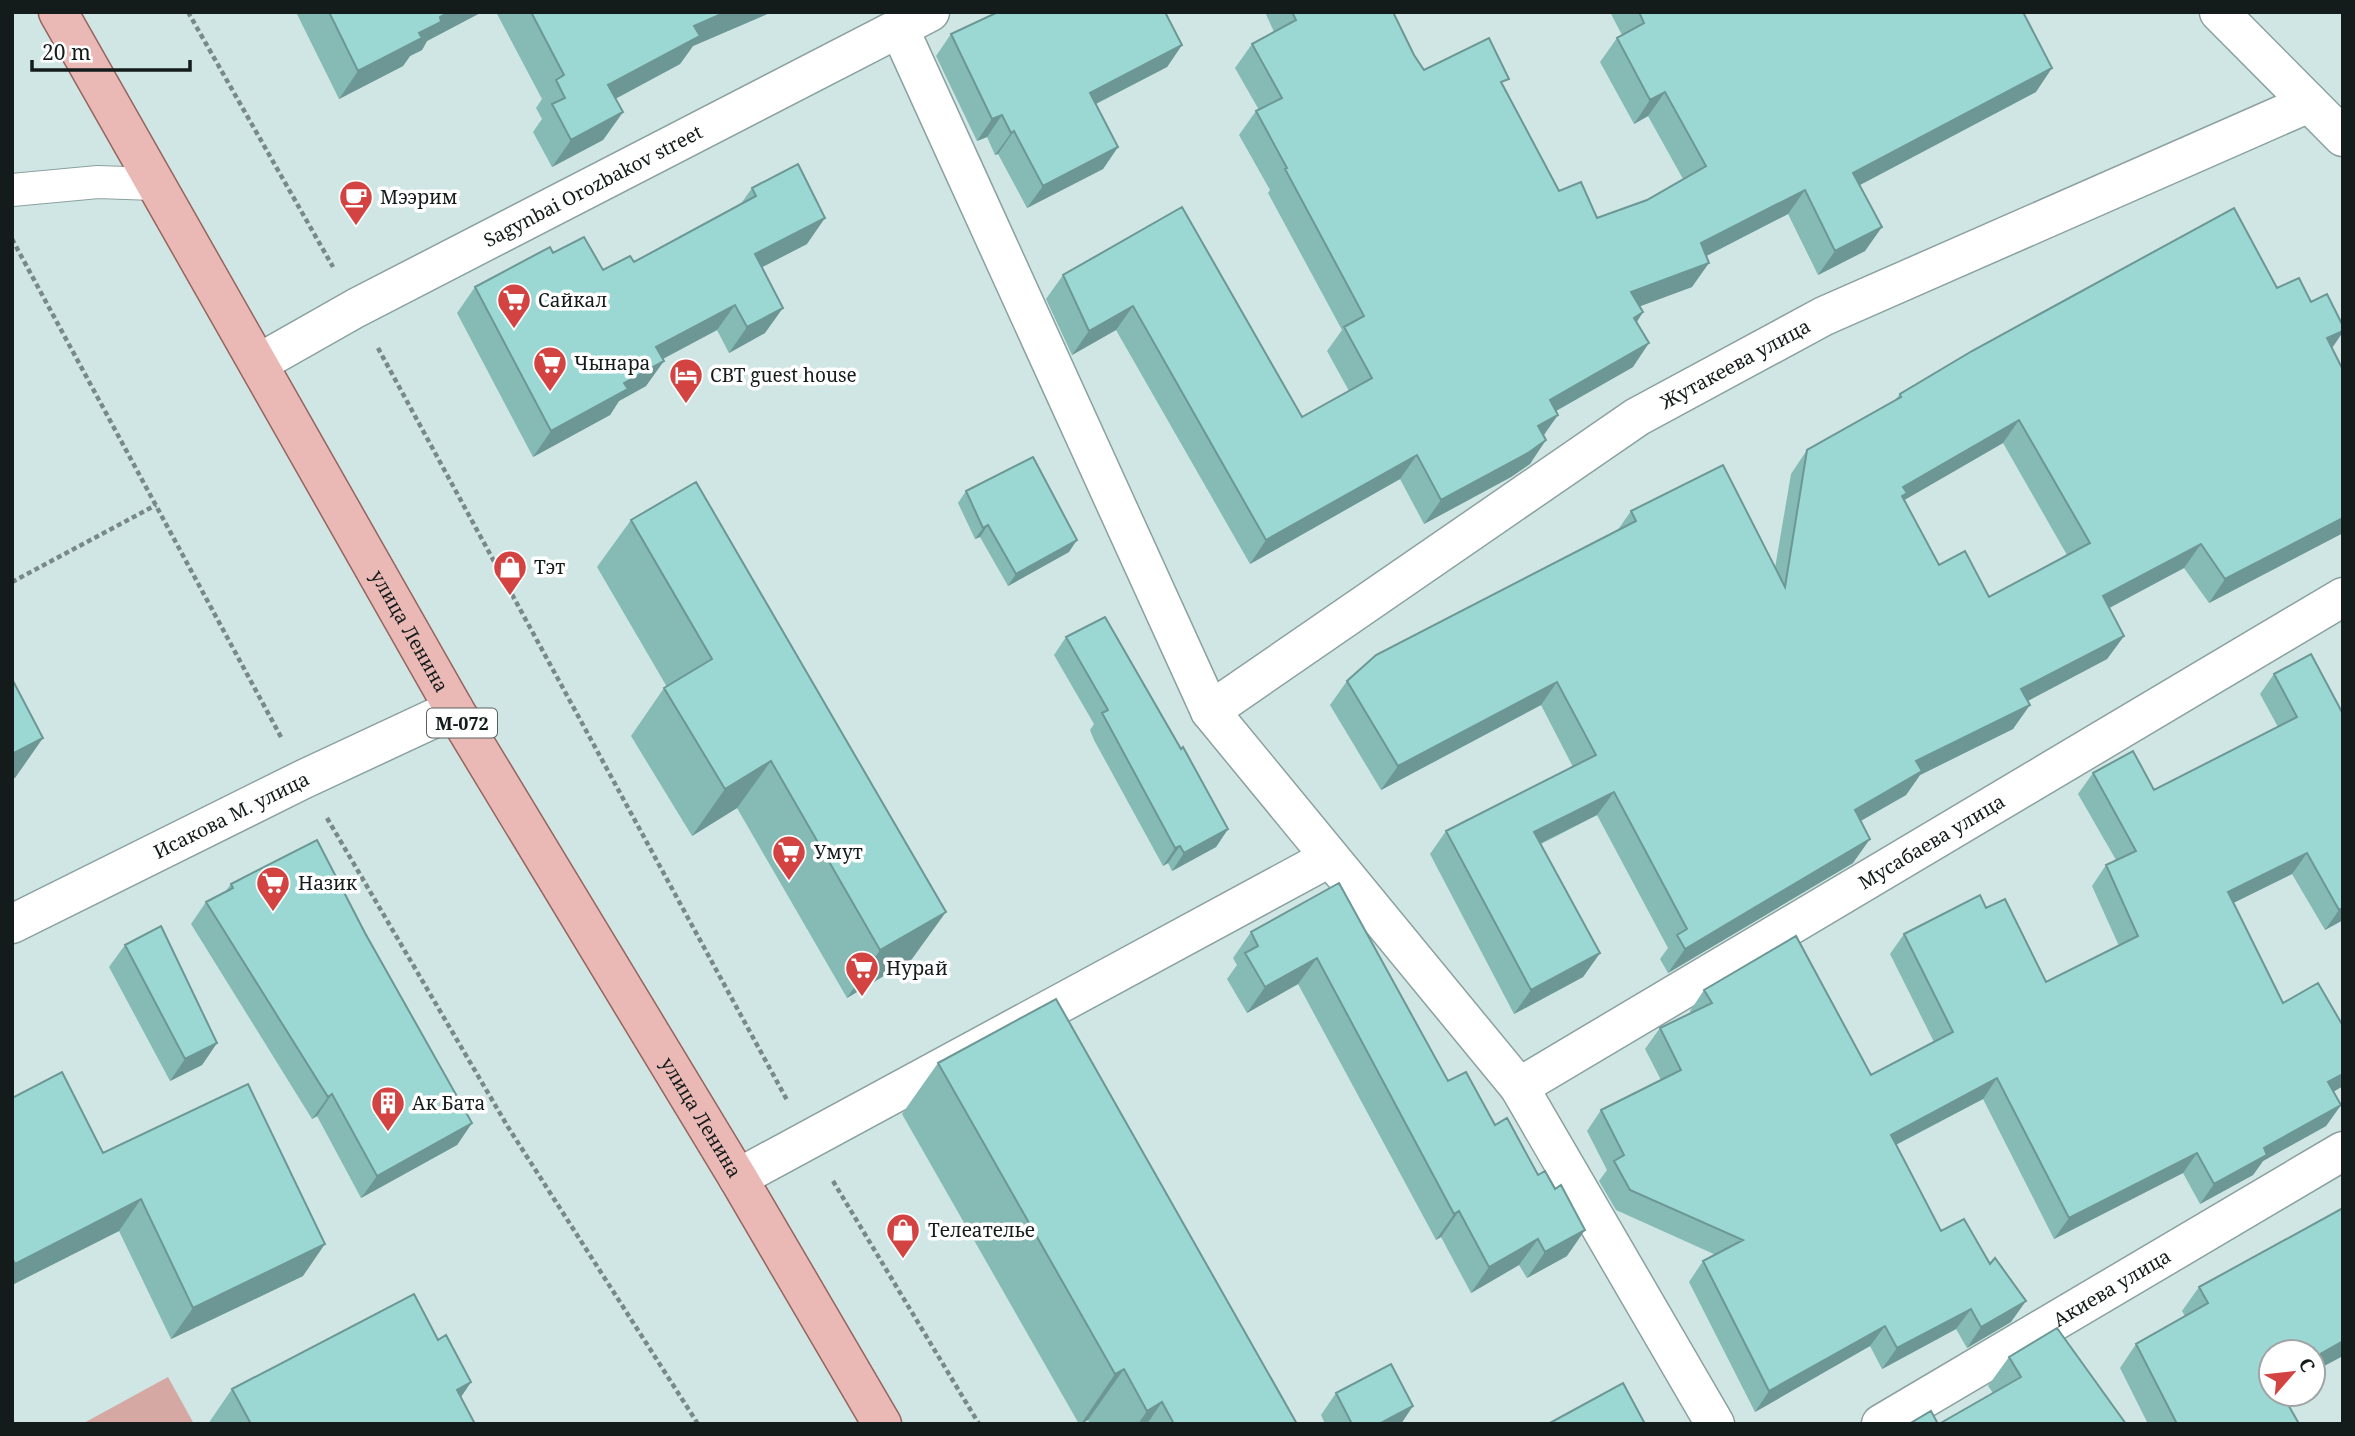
<svg xmlns="http://www.w3.org/2000/svg" width="2355" height="1436" viewBox="0 0 2355 1436" font-family="'Noto Serif',serif">
	<rect width="100%" height="100%" fill="#cfe6e4"/>
	<path fill="#d6a8a3" d="M 168,1377 L 194,1424 L 82,1424 Z"/>
	<g fill="none" stroke-linecap="round" stroke-linejoin="round">
		<g stroke="#8ba19f" stroke-width="34">
			<path id="service" d="M 12,190 L 98,182 L 154,184"/>
		</g>
		<g stroke="#8ba19f" stroke-width="41">
			<g id="minor">
				<path d="M 899,28 L 1210,711 L 1519,1087 L 1715,1424"/>
				<path id="s1" d="M 1210,711 L 1637,417 L 1824,316 L 2309,103"/>
				<path id="s2" d="M 1519,1087 L 2343,597"/>
				<path d="M 738,1178 L 1329,858"/>
				<path id="s3" d="M 1881,1424 L 2343,1151"/>
			</g>
		</g>
		<g stroke="#8ba19f" stroke-width="41">
			<g id="tertiary">
				<path d="M 2219,12 L 2343,137"/>
				<path id="s4" d="M 259,363 L 356,308 L 930,12"/>
				<path id="s5" d="M 12,924 L 304,779 L 454,709"/>
			</g>
		</g>
		<g stroke="#96645f" stroke-width="41">
			<g id="primary">
				<path id="s6" d="M 58,12 L 454,709 L 738,1178 L 882,1424"/>
			</g>
		</g>
		<path stroke="#798988" stroke-width="4.5" stroke-dasharray="5 3.5" stroke-linecap="butt" d="M 188,12 L 333,267
			M 12,239 L 281,737
			M 378,348 L 787,1100
			M 12,582 L 156,505
			M 327,818 L 508,1127 L 698,1424
			M 833,1181 L 979,1424"/>
		<use href="#service" stroke="#fff" stroke-width="32"/>
		<use href="#minor" stroke="#fff" stroke-width="38"/>
		<use href="#tertiary" stroke="#fff" stroke-width="38"/>
		<use href="#primary" stroke="#eab9b5" stroke-width="38"/>
	</g>
	<path fill="#85bab5" fill-rule="evenodd" d="M 296,12 L 482,12 L 427,41 L 422,50 L 410,56 L 403,66 L 339,99 Z
		M 496,12 L 772,12 L 693,46 L 680,64 L 615,99 L 623,112 L 603,140 L 552,167 L 533,132 L 542,119 L 536,108 L 542,99 Z
		M 1265,12 L 1393,12 L 1414,55 L 1424,70 L 1504,86 L 1559,191 L 1597,218 L 1647,200 L 1683,179 L 1648,116 L 1634,124 L 1600,62 L 1617,38 L 1622,35 L 1610,12 L 2023,12 L 2036,92 L 1860,185 L 1865,251 L 1818,275 L 1788,214 L 1706,256 L 1692,287 L 1640,306 L 1643,312 L 1637,322 L 1633,367 L 1556,411 L 1530,464 L 1511,477 L 1424,524 L 1400,479 L 1250,564 L 1116,330 L 1072,355 L 1046,299 L 1063,275 L 1182,207 L 1302,417 L 1349,391 L 1327,351 L 1342,330 L 1268,193 L 1270,190 L 1239,135 L 1256,111 L 1259,110 L 1235,68 L 1252,44 L 1274,32 Z
		M 951,34 L 1182,45 L 1167,67 L 1096,104 L 1118,147 L 1103,169 L 1027,208 L 998,154 L 995,155 L 987,137 L 977,141 L 936,56 Z
		M 752,188 L 807,244 L 762,267 L 765,333 L 729,353 L 717,330 L 663,359 L 646,386 L 619,401 L 610,415 L 533,457 L 457,313 L 475,287 L 603,270 L 634,262 L 740,205 Z
		M 2277,288 L 2332,348 L 2343,370 L 2343,533 L 2209,603 L 2184,568 L 2109,607 L 2124,636 L 2107,659 L 2027,701 L 2013,729 L 1920,775 L 1906,795 L 1860,821 L 1853,863 L 1668,973 L 1660,959 L 1668,948 L 1597,815 L 1541,844 L 1600,953 L 1583,977 L 1514,1014 L 1430,854 L 1446,831 L 1573,767 L 1541,705 L 1381,790 L 1330,705 L 1347,681 L 1617,531 L 1631,511 L 1775,568 L 1791,474 L 1807,450 L 1895,400 L 1900,394 ZM 2003,443 L 2067,555 L 1989,597 L 1939,565 L 1904,500 Z
		M 966,491 L 1069,552 L 1008,586 L 980,537 L 975,539 L 958,503 Z
		M 631,520 L 912,959 L 847,998 L 737,808 L 692,836 L 631,736 L 664,688 L 667,687 L 597,567 Z
		M 1066,637 L 1228,829 L 1216,847 L 1172,871 L 1168,863 L 1163,866 L 1094,740 L 1090,730 L 1094,724 L 1054,655 Z
		M 2311,654 L 2343,920 L 2325,930 L 2292,874 L 2233,903 L 2283,1003 L 2343,1026 L 2343,1086 L 2333,1092 L 2341,1105 L 2326,1126 L 2263,1161 L 2253,1175 L 2200,1204 L 2183,1173 L 2054,1239 L 1983,1099 L 1896,1145 L 1941,1231 L 2011,1322 L 1967,1348 L 1956,1329 L 1882,1369 L 1870,1346 L 1755,1412 L 1689,1282 L 1703,1261 L 1716,1255 L 1616,1210 L 1599,1181 L 1607,1170 L 1587,1131 L 1601,1110 L 1661,1080 L 1645,1049 L 1660,1028 L 1691,1013 L 1690,1011 L 1704,990 L 1871,1075 L 1934,1042 L 1890,954 L 1904,934 L 1986,908 L 2046,982 L 2119,946 L 2092,886 L 2106,865 L 2116,860 L 2078,794 L 2093,773 L 2154,790 L 2278,727 L 2260,694 L 2274,674 Z
		M 1339,883 L 1448,1081 L 1567,1256 L 1527,1278 L 1519,1265 L 1471,1293 L 1441,1237 L 1436,1240 L 1298,984 L 1247,1013 L 1227,979 L 1237,965 L 1233,958 L 1251,932 Z
		M 231,884 L 365,933 L 472,1123 L 457,1145 L 361,1198 L 317,1116 L 312,1119 L 191,924 L 206,902 L 225,892 Z
		M 125,945 L 217,1043 L 202,1065 L 170,1081 L 109,967 Z
		M 938,1063 L 1297,1424 L 1090,1424 L 1088,1420 L 1082,1424 L 1079,1424 L 902,1114 Z
		M 12,1098 L 103,1153 L 303,1276 L 171,1339 L 119,1231 L 12,1285 Z
		M 2199,1287 L 2271,1394 L 2284,1394 L 2283,1395 L 2297,1424 L 2148,1424 L 2120,1368 L 2136,1344 L 2185,1316 L 2182,1311 Z
		M 438,1340 L 471,1382 L 461,1397 L 475,1424 L 208,1424 L 232,1389 Z
		M 2009,1357 L 2126,1424 L 1993,1393 L 1988,1386 Z
		M 1336,1393 L 1401,1424 L 1325,1424 L 1321,1415 Z"/>
	<path fill="#6c9794" d="M 449,12 L 482,12 L 427,41 L 422,50 L 410,56 L 403,66 L 339,99 L 358,71 L 440,17 Z
		M 726,12 L 772,12 L 693,46 L 680,64 L 589,113 L 608,85 L 694,26 Z
		M 1182,45 L 1167,67 L 1074,115 L 1090,93 Z
		M 2052,68 L 2036,92 L 1837,197 L 1853,173 Z
		M 1665,92 L 1648,116 L 1634,124 L 1650,100 Z
		M 623,112 L 603,140 L 552,167 L 571,140 Z
		M 1002,115 L 987,137 L 977,141 L 992,119 Z
		M 1014,131 L 998,154 L 995,155 L 1011,133 Z
		M 1118,147 L 1103,169 L 1027,208 L 1043,186 Z
		M 1805,190 L 1788,214 L 1685,267 L 1701,243 Z
		M 825,218 L 807,244 L 737,280 L 755,254 Z
		M 1882,227 L 1865,251 L 1818,275 L 1835,251 Z
		M 1709,263 L 1692,287 L 1614,316 L 1631,292 Z
		M 735,305 L 717,330 L 638,372 L 656,347 Z
		M 1133,306 L 1116,330 L 1072,355 L 1089,331 Z
		M 783,308 L 765,333 L 729,353 L 747,327 Z
		M 1643,312 L 1627,336 L 1634,318 Z
		M 2343,331 L 2343,332 L 2328,354 L 2327,338 Z
		M 1649,343 L 1633,367 L 1533,424 L 1550,400 Z
		M 664,361 L 646,386 L 619,401 L 610,415 L 533,457 L 551,431 L 624,383 Z
		M 1558,415 L 1541,439 L 1538,426 Z
		M 2019,420 L 2003,443 L 1901,502 L 1903,487 Z
		M 1546,440 L 1530,464 L 1511,477 L 1424,524 L 1441,500 Z
		M 1417,455 L 1400,479 L 1250,564 L 1266,540 Z
		M 2343,518 L 2343,533 L 2209,603 L 2225,579 Z
		M 988,525 L 980,537 L 975,539 L 983,528 Z
		M 1077,540 L 1069,552 L 1008,586 L 1016,574 Z
		M 2201,544 L 2184,568 L 2087,620 L 2103,596 Z
		M 2124,636 L 2107,659 L 2005,713 L 2021,689 Z
		M 1557,682 L 1541,705 L 1381,790 L 1398,766 Z
		M 2030,705 L 2013,729 L 1920,775 L 1906,795 L 1838,834 L 1855,810 L 1916,761 Z
		M 43,738 L 15,778 L 12,779 L 12,754 Z
		M 771,761 L 737,808 L 692,836 L 725,789 Z
		M 1614,792 L 1597,815 L 1517,855 L 1534,832 Z
		M 1228,829 L 1216,847 L 1172,871 L 1184,853 Z
		M 1870,839 L 1853,863 L 1668,973 L 1685,949 Z
		M 1180,846 L 1168,863 L 1163,866 L 1175,848 Z
		M 2307,853 L 2292,874 L 2213,913 L 2228,892 Z
		M 2343,908 L 2343,920 L 2325,930 L 2339,910 Z
		M 946,912 L 912,959 L 847,998 L 880,950 Z
		M 1600,953 L 1583,977 L 1514,1014 L 1531,990 Z
		M 1317,958 L 1298,984 L 1247,1013 L 1265,987 Z
		M 217,1043 L 202,1065 L 170,1081 L 185,1059 Z
		M 2343,1074 L 2343,1086 L 2314,1103 L 2328,1082 Z
		M 1997,1078 L 1983,1099 L 1876,1155 L 1891,1135 Z
		M 332,1094 L 317,1116 L 312,1119 L 328,1097 Z
		M 2341,1105 L 2326,1126 L 2263,1161 L 2253,1175 L 2200,1204 L 2214,1184 L 2264,1148 Z
		M 472,1123 L 457,1145 L 361,1198 L 377,1176 Z
		M 2197,1153 L 2183,1173 L 2054,1239 L 2069,1218 Z
		M 141,1199 L 119,1231 L 12,1285 L 12,1268 L 15,1264 Z
		M 1459,1211 L 1441,1237 L 1436,1240 L 1454,1214 Z
		M 1585,1230 L 1567,1256 L 1527,1278 L 1545,1252 Z
		M 1538,1239 L 1519,1265 L 1471,1293 L 1489,1267 Z
		M 325,1244 L 303,1276 L 171,1339 L 193,1308 Z
		M 2026,1301 L 2011,1322 L 1967,1348 L 1981,1327 Z
		M 1971,1309 L 1956,1329 L 1882,1369 L 1897,1348 Z
		M 1885,1326 L 1870,1346 L 1755,1412 L 1769,1391 Z
		M 2343,1341 L 2343,1356 L 2313,1372 L 2313,1358 Z
		M 1124,1369 L 1088,1420 L 1081,1424 L 1115,1374 Z
		M 471,1382 L 444,1422 L 457,1390 Z
		M 1162,1402 L 1147,1424 L 1138,1424 L 1147,1411 Z
		M 1413,1406 L 1401,1424 L 1379,1424 Z"/>
	<path fill="#9bd8d3" stroke="#6c9794" stroke-width="2" fill-rule="evenodd" d="M 329,12 L 449,12 L 440,17 L 441,22 L 419,33 L 422,38 L 358,71 Z
		M 531,12 L 726,12 L 694,26 L 700,36 L 608,85 L 623,112 L 571,140 L 552,104 L 565,98 L 556,80 L 564,75 Z
		M 998,12 L 1165,12 L 1182,45 L 1090,93 L 1118,147 L 1043,186 L 1014,131 L 1011,133 L 1002,115 L 992,119 L 951,34 Z
		M 1292,12 L 1393,12 L 1414,55 L 1424,70 L 1489,38 L 1509,79 L 1501,82 L 1559,191 L 1581,182 L 1597,218 L 1647,200 L 1706,166 L 1665,92 L 1650,100 L 1617,38 L 1644,23 L 1639,12 L 2023,12 L 2052,68 L 1853,173 L 1882,227 L 1835,251 L 1805,190 L 1701,243 L 1709,263 L 1631,292 L 1643,312 L 1634,318 L 1649,343 L 1550,400 L 1558,415 L 1538,426 L 1546,440 L 1528,453 L 1441,500 L 1417,455 L 1266,540 L 1133,306 L 1089,331 L 1063,275 L 1182,207 L 1302,417 L 1372,378 L 1344,327 L 1364,316 L 1285,169 L 1287,168 L 1256,111 L 1282,98 L 1252,44 L 1296,20 Z
		M 798,164 L 825,218 L 755,254 L 783,308 L 747,327 L 735,305 L 656,347 L 664,361 L 624,383 L 628,389 L 551,431 L 475,287 L 550,247 L 553,253 L 584,237 L 603,270 L 630,256 L 634,262 L 756,196 L 752,188 Z
		M 2234,208 L 2277,288 L 2299,278 L 2311,302 L 2327,294 L 2343,326 L 2343,331 L 2327,338 L 2343,370 L 2343,518 L 2225,579 L 2201,544 L 2103,596 L 2124,636 L 2021,689 L 2030,705 L 1916,761 L 1922,771 L 1855,810 L 1870,839 L 1685,949 L 1677,935 L 1687,929 L 1614,792 L 1534,832 L 1600,953 L 1531,990 L 1446,831 L 1596,755 L 1557,682 L 1398,766 L 1347,681 L 1376,655 L 1636,521 L 1631,511 L 1723,465 L 1785,587 L 1807,450 L 1901,397 L 1900,394 L 1972,351 ZM 2019,420 L 2090,543 L 1989,597 L 1965,551 L 1939,565 L 1902,496 L 1907,493 L 1903,487 Z
		M 1033,457 L 1077,540 L 1016,574 L 988,525 L 983,528 L 966,491 Z
		M 696,482 L 946,912 L 880,950 L 771,761 L 725,789 L 664,688 L 712,659 L 631,520 Z
		M 1105,617 L 1181,749 L 1183,747 L 1228,829 L 1184,853 L 1180,846 L 1175,848 L 1107,722 L 1102,713 L 1108,710 L 1066,637 Z
		M 2311,654 L 2343,714 L 2343,908 L 2339,910 L 2307,853 L 2228,892 L 2283,1003 L 2318,983 L 2343,1026 L 2343,1074 L 2328,1082 L 2341,1105 L 2264,1148 L 2267,1155 L 2214,1184 L 2197,1153 L 2069,1218 L 1997,1078 L 1891,1135 L 1941,1231 L 1964,1219 L 1990,1264 L 1995,1258 L 2026,1301 L 1981,1327 L 1971,1309 L 1897,1348 L 1885,1326 L 1769,1391 L 1703,1261 L 1743,1240 L 1630,1190 L 1614,1161 L 1624,1155 L 1601,1110 L 1681,1070 L 1660,1028 L 1712,1003 L 1704,990 L 1796,936 L 1871,1075 L 1953,1032 L 1904,934 L 1980,895 L 1986,908 L 2005,899 L 2046,982 L 2138,936 L 2106,865 L 2136,851 L 2093,773 L 2133,751 L 2154,790 L 2297,717 L 2274,674 Z
		M 12,679 L 43,738 L 12,754 Z
		M 317,840 L 365,933 L 472,1123 L 377,1176 L 332,1094 L 328,1097 L 206,902 L 233,888 L 231,884 Z
		M 1339,883 L 1448,1081 L 1466,1072 L 1495,1125 L 1507,1118 L 1538,1175 L 1545,1171 L 1555,1189 L 1561,1185 L 1585,1230 L 1545,1252 L 1538,1239 L 1489,1267 L 1459,1211 L 1454,1214 L 1317,958 L 1265,987 L 1245,953 L 1258,946 L 1251,932 Z
		M 161,926 L 217,1043 L 185,1059 L 125,945 Z
		M 1056,999 L 1297,1424 L 1174,1424 L 1162,1402 L 1147,1411 L 1124,1369 L 1115,1374 L 938,1063 Z
		M 62,1072 L 103,1153 L 248,1084 L 325,1244 L 193,1308 L 141,1199 L 15,1264 L 12,1258 L 12,1098 Z
		M 2343,1208 L 2343,1341 L 2313,1358 L 2313,1352 L 2271,1352 L 2271,1394 L 2282,1394 L 2298,1422 L 2295,1424 L 2177,1424 L 2136,1344 L 2208,1303 L 2199,1287 Z
		M 414,1294 L 438,1340 L 446,1335 L 471,1382 L 457,1390 L 475,1424 L 251,1424 L 232,1389 Z
		M 2057,1328 L 2126,1424 L 1939,1424 L 2021,1377 L 2009,1357 Z
		M 1391,1364 L 1413,1406 L 1379,1424 L 1352,1424 L 1336,1393 Z
		M 1623,1383 L 1645,1424 L 1548,1424 Z
		M 1931,1411 L 1938,1424 L 1909,1424 Z"/>
	<defs>
		<g id="cafe-pin" transform="scale(1.75)"><path d="M0 17L-7.5 6A9.5 9.5 0 1 1 7.5 6Z" fill="#d34342" stroke="#fff"/><path d="M-5.5-4.5H6V0H3Q3 3.5 0 3.5H-2.5Q-5.5 3.5-5.5 0ZM3-3.2v2h1.7v-2ZM-6 4.5H4V6H-6Z" fill="#fff"/></g>
		<g id="supermarket-pin" transform="scale(1.75)"><path d="M0 17L-7.5 6A9.5 9.5 0 1 1 7.5 6Z" fill="#d34342" stroke="#fff"/><path d="M-6-5.5h2.5l.6 2H6L4.5 2H-2.5L-4.4-4H-6ZM-1.5 3.2a1.3 1.3 0 1 0 .1 0ZM3 3.2a1.3 1.3 0 1 0 .1 0Z" fill="#fff"/></g>
		<g id="hotel-pin" transform="scale(1.75)"><path d="M0 17L-7.5 6A9.5 9.5 0 1 1 7.5 6Z" fill="#d34342" stroke="#fff"/><path d="M-6-4.5h1.5V1H6V5H4.5V3h-9V5H-6ZM-4 0a1.8 1.8 0 1 1 3.6 0ZM.5 0V-2.5h3Q6-2.5 6 0Z" fill="#fff"/></g>
		<g id="shop-pin" transform="scale(1.75)"><path d="M0 17L-7.5 6A9.5 9.5 0 1 1 7.5 6Z" fill="#d34342" stroke="#fff"/><path d="M-5-2.5h2.3a2.7 3.5 0 0 1 5.4 0H5L5.5 6h-11ZM-1.5-2.5h3a1.5 2.3 0 0 0-3 0Z" fill="#fff"/></g>
		<g id="building-pin" transform="scale(1.75)"><path d="M0 17L-7.5 6A9.5 9.5 0 1 1 7.5 6Z" fill="#d34342" stroke="#fff"/><path d="M-4-6H4V6H1V3H-1V6H-4ZM-2.5-4.3h1.7v1.8h-1.7ZM.8-4.3h1.7v1.8H.8ZM-2.5-1h1.7V.8h-1.7ZM.8-1h1.7V.8H.8Z" fill="#fff"/></g>
	</defs>
	<g fill-rule="evenodd">
		<use href="#cafe-pin" x="356" y="197"/>
		<use href="#supermarket-pin" x="514" y="300"/>
		<use href="#supermarket-pin" x="550" y="363"/>
		<use href="#hotel-pin" x="686" y="375"/>
		<use href="#shop-pin" x="510" y="567"/>
		<use href="#supermarket-pin" x="789" y="852"/>
		<use href="#supermarket-pin" x="273" y="883"/>
		<use href="#supermarket-pin" x="862" y="968"/>
		<use href="#building-pin" x="388" y="1103"/>
		<use href="#shop-pin" x="903" y="1230"/>
	</g>
	<g text-anchor="middle" dominant-baseline="central" stroke-width="7" stroke-linejoin="round" paint-order="stroke">
		<rect fill="#fff" stroke="#5a605f" stroke-width="2" x="427" y="708.5" width="70" height="29" rx="5"/>
		<g font-size="18" font-weight="bold" fill="#131c1b">
			<text x="462" y="723">М-072</text>
		</g>
		<g font-size="19" fill="#131c1b" stroke="#fff">
			<text stroke="none"><textPath href="#s4" startOffset="378">Sagynbai Orozbakov street</textPath></text>
			<text stroke="none"><textPath href="#s1" startOffset="630">Жутакеева улица</textPath></text>
			<text stroke="none"><textPath href="#s6" startOffset="712">улица Ленина</textPath></text>
			<text stroke="none"><textPath href="#s5" startOffset="245">Исакова М. улица</textPath></text>
			<text stroke="none"><textPath href="#s2" startOffset="480">Мусабаева улица</textPath></text>
			<text stroke="none"><textPath href="#s6" startOffset="1279">улица Ленина</textPath></text>
			<text stroke="none"><textPath href="#s3" startOffset="268">Акиева улица</textPath></text>
		</g>
		<g font-size="19" fill="#131c1b" stroke="#fff" text-anchor="start">
			<text x="380" y="197">Мээрим</text>
			<text x="538" y="300">Сайкал</text>
			<text x="574" y="363">Чынара</text>
			<text x="710" y="375">CBT guest house</text>
			<text x="534" y="567">Тэт</text>
			<text x="814" y="852">Умут</text>
			<text x="298" y="883">Назик</text>
			<text x="886" y="968">Нурай</text>
			<text x="412" y="1103">Ак Бата</text>
			<text x="928" y="1230">Телеателье</text>
		</g>
	</g>
	<rect width="2355" height="1436" fill="none" stroke="#131c1b" stroke-width="28"/>
	<g transform="translate(2292 1373) rotate(62)"><circle r="33" fill="#ffffff" stroke="#a1a4a4" stroke-width="2"/>
	<path d="M0-5L12 26L0 18L-12 26Z" fill="#d34342"/>
	<text y="-10" font-size="19" font-weight="bold" text-anchor="middle" fill="#131c1b">С</text>
	</g>
	<path d="M32 60v10h158v-10" fill="none" stroke="#131c1b" stroke-width="3.5"/>
	<text x="42" y="60" font-size="21" fill="#131c1b" stroke="#ffffff" stroke-width="5" paint-order="stroke">20 m</text>
</svg>
